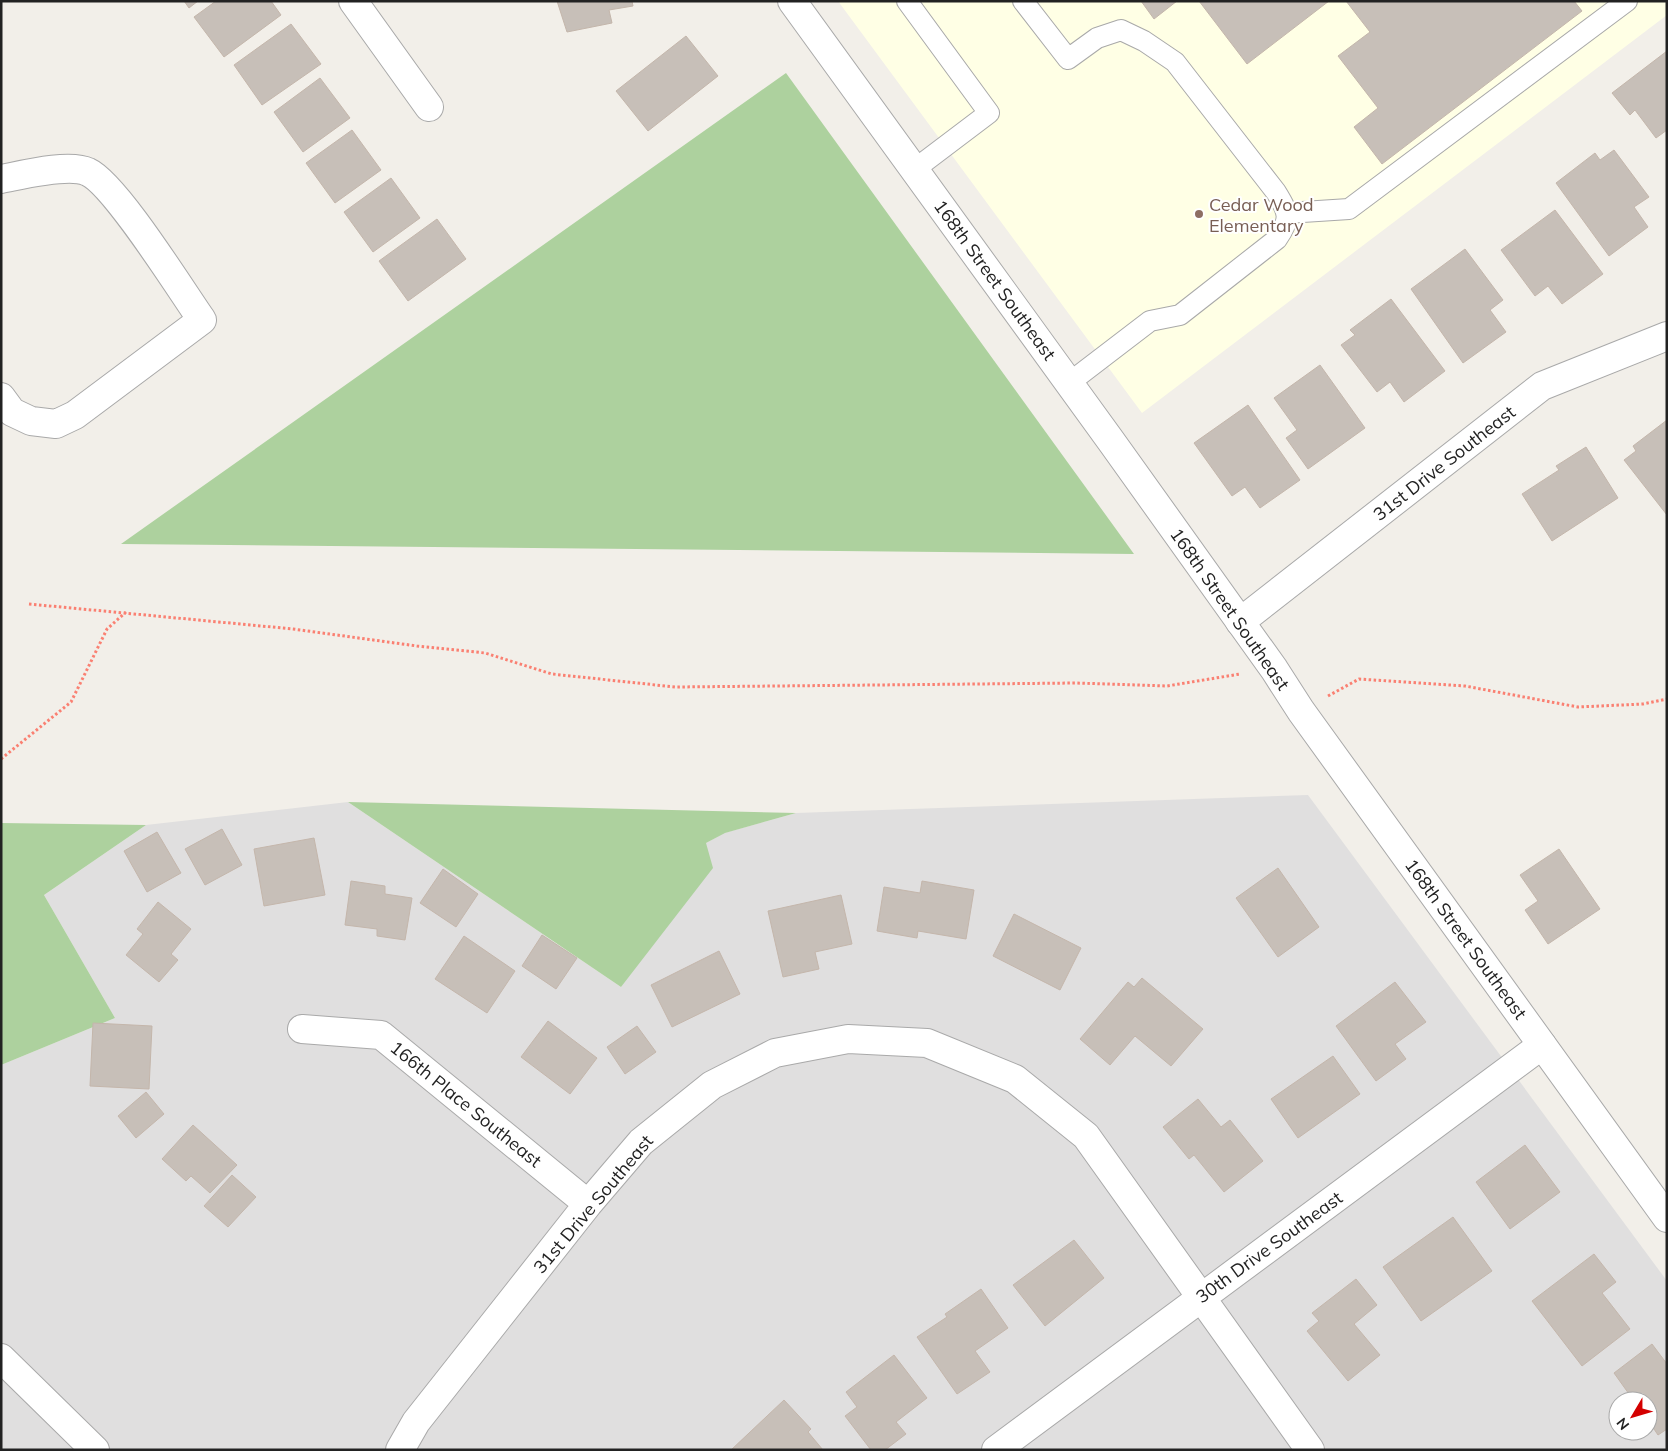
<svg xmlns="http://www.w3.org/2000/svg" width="1668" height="1451" viewBox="0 0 1668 1451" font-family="Mulish,sans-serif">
	<rect width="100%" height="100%" fill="#f2efe9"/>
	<path fill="#e0dfdf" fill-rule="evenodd" d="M 1308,795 L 1667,1281 L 1667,1450 L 1,1450 L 1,1065 L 115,1018 L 44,895 L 146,825 L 348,802 L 621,987 L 706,843 L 724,833 L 796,813 ZM 1618,1401 L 1648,1401 L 1648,1431 L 1618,1431 Z"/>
	<path fill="#ffffe5" d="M 838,1 L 1667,1 L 1667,15 L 1142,413 Z"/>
	<path fill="#add19e" d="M 786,73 L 1134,554 L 121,544 Z
		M 348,802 L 796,813 L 725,833 L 706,843 L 713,868 L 621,987 Z
		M 1,823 L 146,825 L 44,895 L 115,1018 L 1,1065 Z"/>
	<path fill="#c7bfb8" stroke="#c4b6ab" d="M 184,1 L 198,1 L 189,8 Z
		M 216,1 L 271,1 L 281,15 L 224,57 L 194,17 Z
		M 557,1 L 632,1 L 633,6 L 609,10 L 612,23 L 567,32 Z
		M 1141,1 L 1177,1 L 1154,19 Z
		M 1199,1 L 1329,1 L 1247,64 Z
		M 1346,1 L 1574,1 L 1582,11 L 1382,164 L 1354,127 L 1378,108 L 1338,56 L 1370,32 Z
		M 291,24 L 321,64 L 262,105 L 234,65 Z
		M 686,36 L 718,76 L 648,131 L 616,91 Z
		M 1667,51 L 1667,130 L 1656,138 L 1635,110 L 1630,115 L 1612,93 Z
		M 320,78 L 350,118 L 303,152 L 274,112 Z
		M 352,130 L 381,170 L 335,203 L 306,163 Z
		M 1614,150 L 1649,197 L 1634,207 L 1648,227 L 1609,256 L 1556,183 L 1595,153 L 1600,160 Z
		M 391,178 L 420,218 L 373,252 L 344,212 Z
		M 1555,210 L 1603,274 L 1562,304 L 1548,286 L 1535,296 L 1501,250 Z
		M 437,219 L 466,259 L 408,301 L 379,261 Z
		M 1465,249 L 1503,300 L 1490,310 L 1506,332 L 1463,363 L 1411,289 Z
		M 1391,299 L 1445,371 L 1404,402 L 1390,382 L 1377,392 L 1341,345 L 1355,335 L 1350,330 Z
		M 1320,365 L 1365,428 L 1308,469 L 1286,438 L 1297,430 L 1274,398 Z
		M 1248,405 L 1300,480 L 1260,508 L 1245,487 L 1232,496 L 1194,443 Z
		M 1667,420 L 1667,515 L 1624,460 L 1636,451 L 1633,446 Z
		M 1586,447 L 1618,498 L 1552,541 L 1522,494 L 1559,470 L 1556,466 Z
		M 222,829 L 242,865 L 205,885 L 185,849 Z
		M 157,832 L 181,873 L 147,892 L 124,851 Z
		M 314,838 L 325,895 L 264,906 L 254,849 Z
		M 1559,849 L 1600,909 L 1548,944 L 1525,910 L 1538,901 L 1520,875 Z
		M 1278,868 L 1319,927 L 1278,957 L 1236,898 Z
		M 443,869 L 478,894 L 456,927 L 420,903 Z
		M 351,881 L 385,886 L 385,894 L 412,898 L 405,940 L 377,936 L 377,929 L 345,925 Z
		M 922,881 L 974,890 L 966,939 L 918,931 L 917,938 L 877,931 L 884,887 L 920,893 Z
		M 841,895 L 852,944 L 815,952 L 819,969 L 783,977 L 768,911 Z
		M 158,902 L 191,929 L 171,954 L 178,960 L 159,982 L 126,955 L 143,934 L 137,929 Z
		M 1014,914 L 1081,948 L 1060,990 L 993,956 Z
		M 542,935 L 577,958 L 556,989 L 522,966 Z
		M 464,936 L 515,971 L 487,1013 L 435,979 Z
		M 719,951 L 740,994 L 672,1027 L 651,985 Z
		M 1142,978 L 1203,1029 L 1171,1066 L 1135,1036 L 1110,1065 L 1080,1039 L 1128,982 L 1134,987 Z
		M 1395,982 L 1426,1022 L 1395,1044 L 1406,1059 L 1376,1081 L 1336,1026 Z
		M 548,1021 L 597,1058 L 570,1094 L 521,1057 Z
		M 93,1023 L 152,1026 L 149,1089 L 90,1086 Z
		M 637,1026 L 656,1052 L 625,1074 L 607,1047 Z
		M 1333,1056 L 1360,1094 L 1298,1138 L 1271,1099 Z
		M 146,1092 L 164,1114 L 136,1138 L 118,1116 Z
		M 1198,1099 L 1221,1127 L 1230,1120 L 1263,1161 L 1224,1192 L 1194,1155 L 1189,1159 L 1163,1127 Z
		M 193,1125 L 237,1165 L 210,1193 L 191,1176 L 186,1181 L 162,1159 Z
		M 1525,1145 L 1560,1192 L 1510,1229 L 1476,1182 Z
		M 232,1175 L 256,1197 L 228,1227 L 204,1206 Z
		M 1453,1217 L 1492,1271 L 1421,1321 L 1383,1267 Z
		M 1074,1240 L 1104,1278 L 1045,1326 L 1013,1285 Z
		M 1594,1254 L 1616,1282 L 1602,1293 L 1630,1329 L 1582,1366 L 1532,1301 Z
		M 1356,1279 L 1377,1305 L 1354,1324 L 1380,1355 L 1348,1381 L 1307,1331 L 1319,1321 L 1312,1313 Z
		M 981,1289 L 1008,1328 L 975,1351 L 990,1372 L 957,1394 L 917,1337 L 947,1317 L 945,1314 Z
		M 1652,1344 L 1667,1364 L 1667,1429 L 1658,1435 L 1648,1420 L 1648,1401 L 1634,1401 L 1614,1373 Z
		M 894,1355 L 927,1398 L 896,1422 L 906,1434 L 885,1450 L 871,1450 L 845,1416 L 857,1407 L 846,1392 Z
		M 784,1400 L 811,1429 L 808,1432 L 823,1450 L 731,1450 Z"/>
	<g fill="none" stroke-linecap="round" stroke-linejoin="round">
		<g stroke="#a9a9a9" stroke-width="22">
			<path id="service" d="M 907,1 L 989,113 L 915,169
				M 1023,1 L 1068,59 L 1097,38 L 1121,30 L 1144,41 L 1175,62 L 1276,192 C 1289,213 1291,219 1277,239 L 1180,315 L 1150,321 L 1069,383
				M 1287,213 L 1349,209 L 1627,1"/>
		</g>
		<g stroke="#a9a9a9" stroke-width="30">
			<path id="minor" d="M 353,1 L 429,107
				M 1,179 C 22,175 69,163 88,172 C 115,184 181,290 202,320 L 75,415 L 56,424 L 31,421 L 12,412 L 1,397
				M 1240,622 L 1542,386 L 1667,336
				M 302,1029 L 381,1035 L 588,1204
				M 1,1358 L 95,1450
				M 400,1450 L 416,1422 L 588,1204 L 641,1142 L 712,1085 L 775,1053 L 848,1039 L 927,1043 L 1015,1079 L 1086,1136 L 1310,1450
				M 996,1450 L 1542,1045"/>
		</g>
		<g stroke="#a9a9a9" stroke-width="30">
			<path id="tertiary" d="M 792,1 L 1111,441 L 1274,669 L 1301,711 L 1667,1218"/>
		</g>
		<path stroke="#fa8072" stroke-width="3" stroke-dasharray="2.5 2.5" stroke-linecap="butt" d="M 29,604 L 293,629 L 417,646 L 485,653 L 552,674 L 675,687 L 1076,683 L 1167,686 L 1240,674
			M 1328,696 L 1359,679 L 1465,686 L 1578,707 L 1643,704 L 1667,699
			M 1,759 L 71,702 L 107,629 L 126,612"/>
		<use href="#service" stroke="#fff" stroke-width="20"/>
		<use href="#minor" stroke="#fff" stroke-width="28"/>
		<use href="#tertiary" stroke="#fff" stroke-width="28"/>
	</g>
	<circle fill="#8d6e63" stroke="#fff" stroke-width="2" cx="1199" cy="214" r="5"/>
	<g text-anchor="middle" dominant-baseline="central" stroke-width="4" stroke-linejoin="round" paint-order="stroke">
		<g font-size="18" fill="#785e54" stroke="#fff" text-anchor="start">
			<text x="1209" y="204">Cedar Wood<tspan x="1209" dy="21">Elementary</tspan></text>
		</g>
		<g font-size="18" fill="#222" stroke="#fff">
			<text transform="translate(995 280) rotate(54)">168th Street Southeast</text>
			<text transform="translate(1444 463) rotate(-38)">31st Drive Southeast</text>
			<text transform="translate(1230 609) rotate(55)">168th Street Southeast</text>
			<text transform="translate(1466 939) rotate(54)">168th Street Southeast</text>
			<text transform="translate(466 1104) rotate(39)">166th Place Southeast</text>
			<text transform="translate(593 1204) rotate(-50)">31st Drive Southeast</text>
			<text transform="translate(1269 1247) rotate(-36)">30th Drive Southeast</text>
		</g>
	</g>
	<rect width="1668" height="1451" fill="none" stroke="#222222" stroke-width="5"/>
	<g transform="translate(1633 1416) rotate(232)"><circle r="24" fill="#ffffff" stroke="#a7a7a7"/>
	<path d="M0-4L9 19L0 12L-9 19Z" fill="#d40000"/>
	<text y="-8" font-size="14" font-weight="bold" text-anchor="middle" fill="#222222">N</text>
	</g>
</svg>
